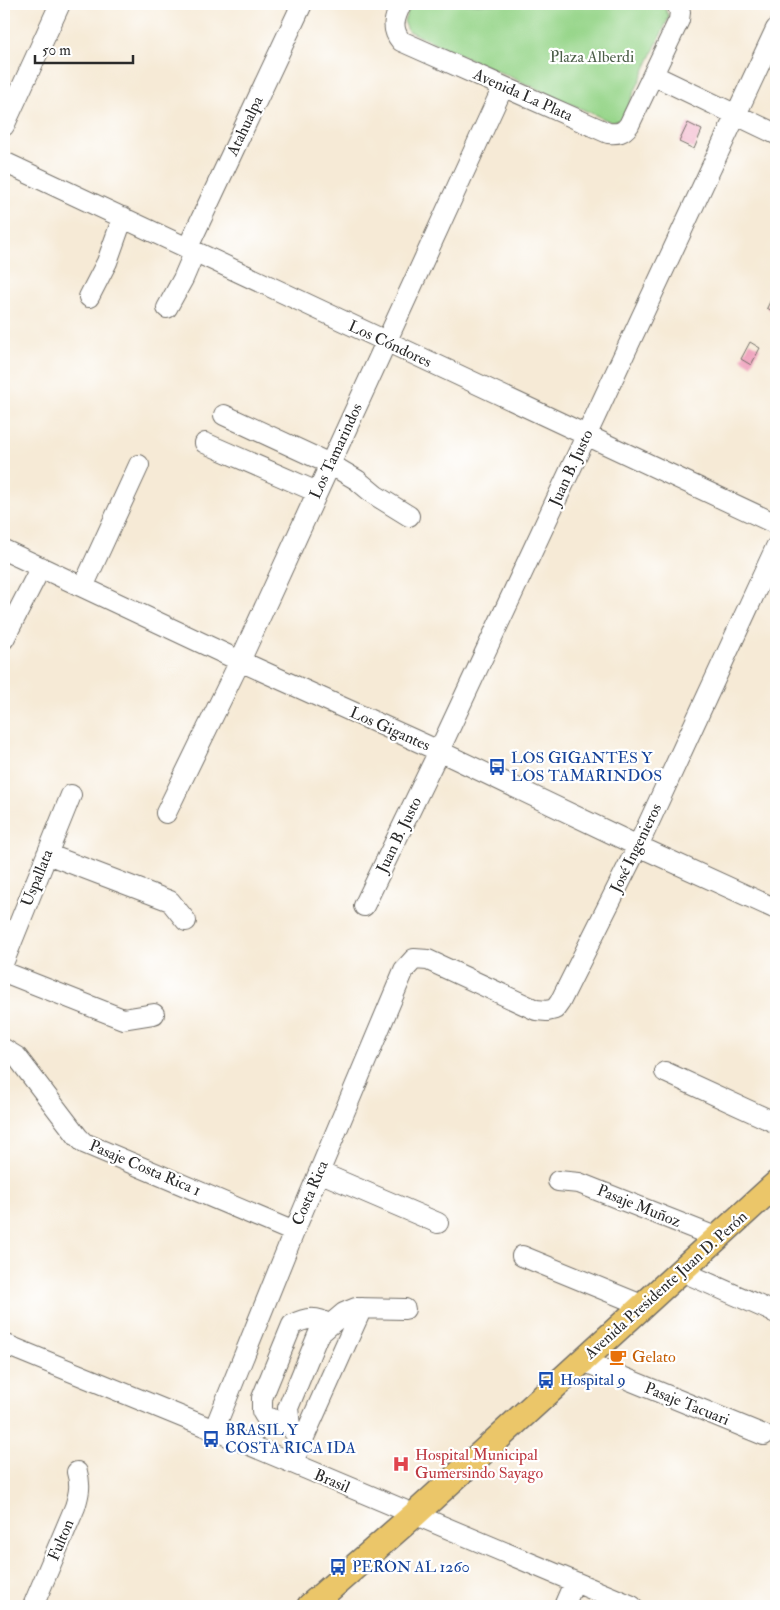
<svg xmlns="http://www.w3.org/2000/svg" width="780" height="1610" viewBox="0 0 780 1610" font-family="'IM FELL Double Pica',serif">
	<rect width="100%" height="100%" fill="#fff"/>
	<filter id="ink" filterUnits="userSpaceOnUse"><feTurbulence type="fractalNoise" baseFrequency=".02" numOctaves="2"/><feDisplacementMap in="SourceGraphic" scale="10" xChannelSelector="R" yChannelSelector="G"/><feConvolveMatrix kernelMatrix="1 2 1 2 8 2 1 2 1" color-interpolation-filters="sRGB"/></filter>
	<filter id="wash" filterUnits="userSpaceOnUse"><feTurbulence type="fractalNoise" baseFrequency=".0096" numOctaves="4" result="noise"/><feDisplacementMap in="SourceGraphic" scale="20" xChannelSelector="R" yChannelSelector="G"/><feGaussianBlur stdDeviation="1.12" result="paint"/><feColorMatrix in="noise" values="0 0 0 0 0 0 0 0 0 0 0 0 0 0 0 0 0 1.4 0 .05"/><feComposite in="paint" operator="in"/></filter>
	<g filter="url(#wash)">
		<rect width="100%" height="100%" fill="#f6ead6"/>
		<path fill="#98d68b" stroke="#62805b" d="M 411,4 L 659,4 L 664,6 L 669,17 L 622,119 L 611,122 L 408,31 L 404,21 Z"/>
		<g id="blocks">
			<path fill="#ed97b5" d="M 688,123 L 702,130 L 694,149 L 679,142 Z
				M 775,291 L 776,292 L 776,313 L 767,308 Z
				M 750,342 L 760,348 L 751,365 L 741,359 Z"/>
		</g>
	</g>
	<g filter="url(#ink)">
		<use href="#blocks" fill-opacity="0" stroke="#726e67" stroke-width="1"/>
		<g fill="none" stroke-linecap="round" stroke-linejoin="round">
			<g stroke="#726e67" stroke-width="22">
				<path id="minor" d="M 401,4 C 395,17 390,28 401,41 L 608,133 C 618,134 623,133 629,125 L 679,20 L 680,12 L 677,4
					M 653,75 L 776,134
					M 4,126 L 60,4
					M 4,162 L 776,524
					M 188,247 L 302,4
					M 89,297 L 107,262 L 123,217
					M 167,308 L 183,279 L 195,251
					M 224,415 L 330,464 L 357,480 L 375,495 L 409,516
					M 205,443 L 317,492
					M 4,550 L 240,661 L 439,751 L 638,846 L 776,909
					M 83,587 L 139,465
					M 4,639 L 41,567
					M 166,813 L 240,661 L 503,87
					M 47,854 L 170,901 L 186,921
					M 364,906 L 439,751 L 776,29
					M 4,961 L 71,795
					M 4,972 L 123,1019 L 154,1014
					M 4,1049 L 17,1057 L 78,1137 L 84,1143 L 294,1232
					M 665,1072 L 776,1123
					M 319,1172 L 438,1223
					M 558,1181 L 579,1183 L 718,1238
					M 522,1256 L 644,1306
					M 681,1271 L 776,1313
					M 4,1344 L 214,1430 L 632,1606
					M 583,1361 L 764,1435
					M 290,1426 L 265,1416 L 262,1411 L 262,1398 L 292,1325 C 304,1318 317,1316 329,1325
					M 214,1430 L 294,1232 L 404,970 L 414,959 L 428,960 L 536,1010 L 547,1011 L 555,1009 L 560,1002 L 638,846 L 776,547
					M 302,1444 L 290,1426 L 288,1408 L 318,1335 L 344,1313 L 356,1308 L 405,1309
					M 297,1453 L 362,1308
					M 33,1606 L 75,1507 C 79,1494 81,1485 77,1472
					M 564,1606 L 574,1583"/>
			</g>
			<g stroke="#726e67" stroke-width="28">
				<path id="major" d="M 310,1606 L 414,1515 L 776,1184"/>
			</g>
			<use href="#minor" stroke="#fff" stroke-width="20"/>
			<use href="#major" stroke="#ebc669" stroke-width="25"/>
		</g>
	</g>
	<defs>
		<g id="bus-bare" transform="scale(1.35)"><path d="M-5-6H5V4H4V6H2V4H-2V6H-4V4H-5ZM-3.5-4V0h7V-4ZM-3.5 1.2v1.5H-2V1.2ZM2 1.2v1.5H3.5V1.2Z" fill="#1a4fb4" stroke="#fff" stroke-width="2.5" paint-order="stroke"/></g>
		<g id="cafe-bare" transform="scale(1.35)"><path d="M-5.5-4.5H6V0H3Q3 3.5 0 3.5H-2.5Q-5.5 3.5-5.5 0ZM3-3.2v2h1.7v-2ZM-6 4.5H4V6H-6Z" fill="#e8710a" stroke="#fff" stroke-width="2.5" paint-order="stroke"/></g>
		<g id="hospital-bare" transform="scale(1.35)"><path d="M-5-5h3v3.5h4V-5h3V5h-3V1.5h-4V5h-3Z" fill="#e0444e" stroke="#fff" stroke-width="2.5" paint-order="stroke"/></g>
	</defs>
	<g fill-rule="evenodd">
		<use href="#bus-bare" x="497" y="767"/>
		<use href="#cafe-bare" x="618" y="1357"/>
		<use href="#bus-bare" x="546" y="1380"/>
		<use href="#bus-bare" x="211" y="1439"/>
		<use href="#hospital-bare" x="401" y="1464"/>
		<use href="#bus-bare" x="338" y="1567"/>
	</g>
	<g text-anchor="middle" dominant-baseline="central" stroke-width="4.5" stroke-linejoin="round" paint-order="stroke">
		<g font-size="16" fill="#4c5e48" stroke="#fff">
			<text x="592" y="57">Plaza Alberdi</text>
		</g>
		<g font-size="16" fill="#2b2b2b" stroke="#fff">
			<text transform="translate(523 95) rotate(24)">Avenida La Plata</text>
			<text transform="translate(245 126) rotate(-65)">Atahualpa</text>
			<text transform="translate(390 344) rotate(25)">Los Cóndores</text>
			<text transform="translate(336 451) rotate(-65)">Los Tamarindos</text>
			<text transform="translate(571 468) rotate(-65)">Juan B. Justo</text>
			<text transform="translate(390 729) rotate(24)">Los Gigantes</text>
			<text transform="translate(399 835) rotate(-64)">Juan B. Justo</text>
			<text transform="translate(636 848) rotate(-64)">José Ingenieros</text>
			<text transform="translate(37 878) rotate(-68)">Uspallata</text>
			<text transform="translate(145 1168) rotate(23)">Pasaje Costa Rica 1</text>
			<text transform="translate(310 1193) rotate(-67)">Costa Rica</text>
			<text transform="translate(639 1206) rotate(22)">Pasaje Muñoz</text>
			<text transform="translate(666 1285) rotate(-42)">Avenida Presidente Juan D. Perón</text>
			<text transform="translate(687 1404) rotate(22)">Pasaje Tacuari</text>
			<text transform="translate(332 1481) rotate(23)">Brasil</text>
			<text transform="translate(61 1540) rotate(-67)">Fulton</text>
		</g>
		<g font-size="16" fill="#164399" stroke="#fff" text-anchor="start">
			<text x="511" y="758">LOS GIGANTES Y<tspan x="511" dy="18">LOS TAMARINDOS</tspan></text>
			<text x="560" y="1380">Hospital 9</text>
			<text x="225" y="1430">BRASIL Y<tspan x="225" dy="18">COSTA RICA IDA</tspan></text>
			<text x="352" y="1567">PERON AL 1260</text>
		</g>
		<g font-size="16" fill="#c56008" stroke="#fff" text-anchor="start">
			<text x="632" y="1357">Gelato</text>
		</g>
		<g font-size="16" fill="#be3a42" stroke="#fff" text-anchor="start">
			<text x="415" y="1455">Hospital Municipal<tspan x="415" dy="18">Gumersindo Sayago</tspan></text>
		</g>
	</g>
	<rect width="780" height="1610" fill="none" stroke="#fff" stroke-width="20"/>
	<path d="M35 55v8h98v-8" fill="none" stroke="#2b2b2b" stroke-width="2.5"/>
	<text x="42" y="55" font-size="15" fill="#2b2b2b" stroke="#ffffff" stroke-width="4" paint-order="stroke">50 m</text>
</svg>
